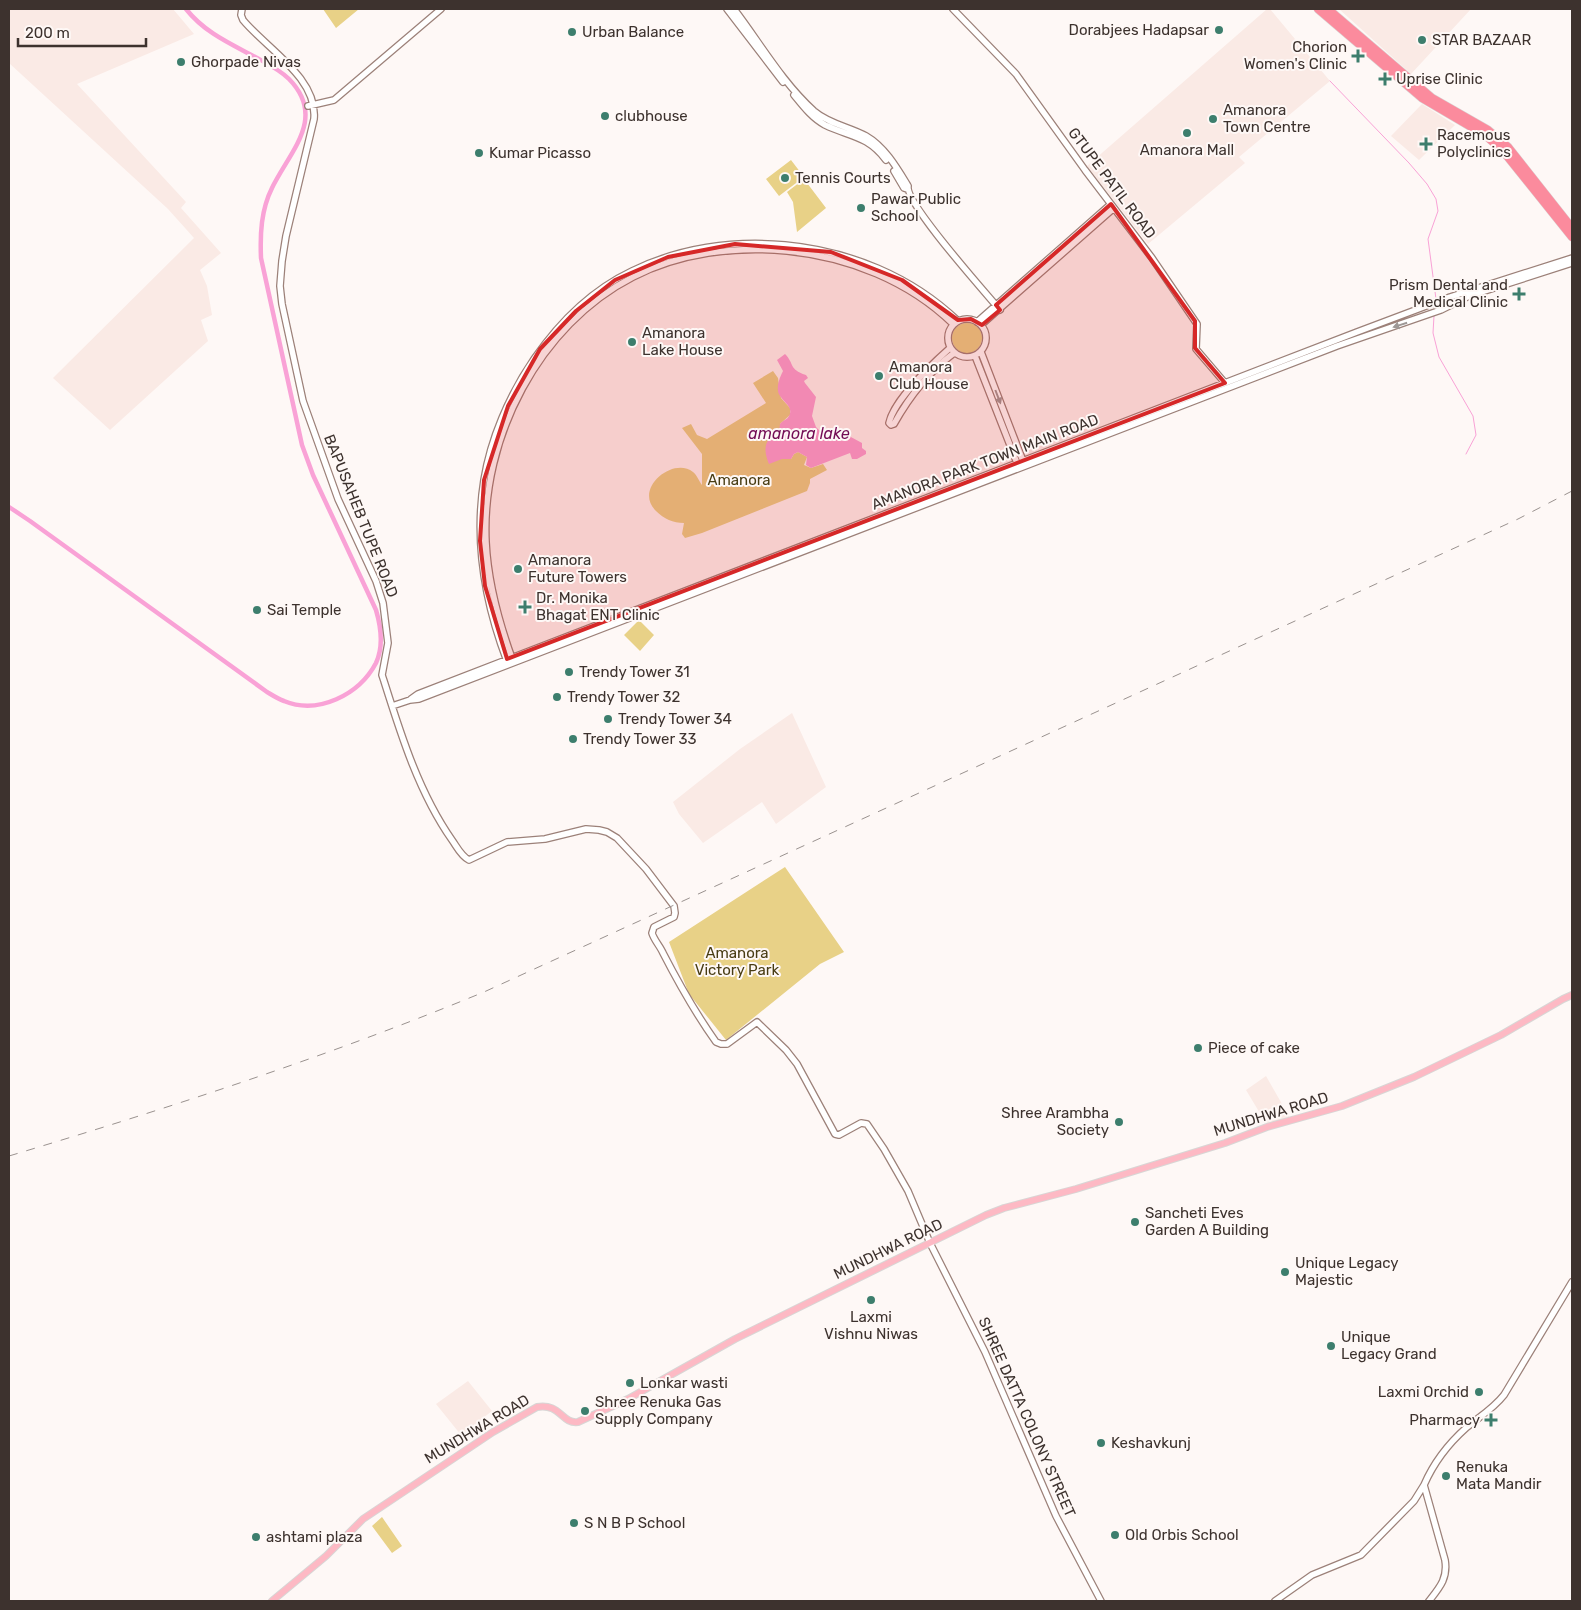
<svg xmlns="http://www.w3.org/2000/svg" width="1581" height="1610" viewBox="0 0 1581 1610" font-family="Rubik,sans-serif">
	<rect width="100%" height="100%" fill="#fef8f6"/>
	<path fill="#faeae5" d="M 9,9 L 173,9 L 194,34 L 77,84 L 186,202 L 181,208 L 221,253 L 200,270 L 207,286 L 212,315 L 201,320 L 208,341 L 110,430 L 53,378 L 194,238 L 168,209 L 9,63 Z
		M 1267,9 L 1270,9 L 1330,81 L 1239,157 L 1245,163 L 1148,244 L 1087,166 Z
		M 1339,9 L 1471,9 L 1411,74 Z
		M 1422,104 L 1455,125 L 1419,160 L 1391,136 Z
		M 792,713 L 826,787 L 776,824 L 762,802 L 703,843 L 679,814 L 673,802 L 740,749 Z
		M 1266,1076 L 1290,1118 L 1267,1125 L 1246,1090 Z
		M 468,1381 L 492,1411 L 461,1435 L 436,1404 Z"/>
	<path fill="#e8d187" d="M 323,9 L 359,9 L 336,28 Z
		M 791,160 L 804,177 L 779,196 L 766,179 Z
		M 804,179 L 826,208 L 797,232 L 793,202 L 787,192 Z
		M952 338a15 15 0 1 1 30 0a15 15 0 1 1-30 0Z
		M 773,371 L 778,378 L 781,398 L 790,408 L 790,415 L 780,424 L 780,430 L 769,437 L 782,459 L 791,459 L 794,454 L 798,452 L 807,457 L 804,465 L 811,468 L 823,464 L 827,470 L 810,479 L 810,483 L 807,491 L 702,533 L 685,538 L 682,534 L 684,523 C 673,523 664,519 656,511 C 633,489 673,456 693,472 C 697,475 699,481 702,485 L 702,454 L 682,428 L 691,424 L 697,435 L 707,439 L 766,403 L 753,383 Z
		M 639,620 L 654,635 L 640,651 L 624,635 Z
		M 785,867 L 844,952 L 820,964 L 726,1040 L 689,994 L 669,942 Z
		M 382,1517 L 402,1546 L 392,1553 L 372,1526 Z"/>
	<path fill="#f9a2d6" d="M 785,354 C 795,364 788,369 806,375 L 808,378 L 804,381 L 805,383 L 816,397 L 812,416 L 816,427 L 826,437 L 834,437 L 837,440 L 849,436 L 862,443 L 862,448 L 866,451 L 866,454 L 857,459 L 852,459 L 850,453 L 811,468 L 806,465 L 807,457 L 798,452 L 794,454 L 791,459 L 782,459 L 769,464 C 763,449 764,439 779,432 L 780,424 C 783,420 787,420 789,416 C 795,406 779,400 778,391 C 777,384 780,377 783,371 L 777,360 Z"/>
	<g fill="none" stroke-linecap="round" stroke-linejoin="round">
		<path stroke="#f9a2d6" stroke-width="1" d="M 1330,81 L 1409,163 L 1427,184 L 1436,199 L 1438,211 L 1428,239 L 1436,299
			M 1434,316 L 1433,333 L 1439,357 L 1473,416 L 1476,435 L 1466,454"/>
		<path stroke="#f9a2d6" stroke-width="4.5" d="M 9,507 L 30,521 L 267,692 C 272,695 278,699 284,701 C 318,715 359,695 376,663 C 384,646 381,627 376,610 L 313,475 L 302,445 L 261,258 C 260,234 261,210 272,188 C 290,151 327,118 289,79 C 280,70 268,64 257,58 C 231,44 205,33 186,9"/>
		<g stroke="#9c8179" stroke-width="8">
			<path id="secondary" d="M 242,9 L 241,15 L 243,20 C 266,48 318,78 314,119 L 286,236 L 282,261 L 280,286 L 282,304 L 303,401 L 338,499 L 376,581 L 383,603 L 388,643 L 382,675 L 384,681 C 401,735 419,793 452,840 C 457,847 461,856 469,860 L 507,842 L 545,839 L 586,829 L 599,830 L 607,832 L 617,838 L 646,869 L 674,906 L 675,913 L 674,917 L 654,927 L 652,933 C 654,940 660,946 663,953 C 679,984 696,1014 716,1042 L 721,1044 L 727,1044 L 757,1022 L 786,1050 L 797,1064 L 835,1134 L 839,1135 L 861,1123 L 867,1124 L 884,1149 L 908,1191 L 930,1243 L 985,1352 L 1056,1516 L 1101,1601
				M 727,9 L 783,82
				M 734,9 C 760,43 782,82 814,111 C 829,124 850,127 866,136 C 885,147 897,168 908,186 C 905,203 985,292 1000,310
				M 953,9 L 1016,74 L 1085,170 L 1152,258 L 1197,324 L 1196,349 L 1225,383
				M 794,95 C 803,106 812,118 825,125 C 850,137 867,135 886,160
				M 308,106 L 334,100 L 441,9
				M 894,171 L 904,188 L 907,189
				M948 338a19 19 0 1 1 38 0a19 19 0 1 1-38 0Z
				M 977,322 L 1111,204
				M 981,325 L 1114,208
				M 950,348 C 932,364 894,400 889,423 L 891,425 L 894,424 C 909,397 930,371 954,353
				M 981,352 L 1023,461
				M 975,356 L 1017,463
				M 507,661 C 485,603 474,542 484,480 C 497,399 556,307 632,271 C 679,248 733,240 785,245 C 849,251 911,276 958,321
				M 513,661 C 499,623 488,584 486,542 C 481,438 539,325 633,277 C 680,253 735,246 787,251 C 848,257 909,281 953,324
				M 411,699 L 418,694 L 1357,332 L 1450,297 L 1572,258
				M 392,706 L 410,700 L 419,699 L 1337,346 L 1441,310 L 1469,296 L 1572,263
				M 1275,1601 L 1312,1575 L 1361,1555 L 1414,1501 L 1424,1485
				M 1429,1601 C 1440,1587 1448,1578 1445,1560 L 1424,1485 C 1434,1462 1448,1444 1466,1428 C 1479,1417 1493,1409 1504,1395 L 1572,1282"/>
		</g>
		<g stroke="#d8d6d5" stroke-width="8">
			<path id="primary" d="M 272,1601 L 326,1556 L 363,1519 L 493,1432 L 537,1407 C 561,1403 561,1424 578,1422 L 628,1399 L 735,1339 L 986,1215 L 1004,1208 L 1076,1189 L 1225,1143 L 1267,1127 L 1342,1106 L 1414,1077 L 1501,1035 L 1563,999 L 1572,995"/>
		</g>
		<g stroke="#d8d6d5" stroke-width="9">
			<path id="highway" d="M 1318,9 L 1422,98 L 1485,135 L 1503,151 L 1572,237
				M 1328,9 L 1432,98 L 1488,130 L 1508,147 L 1572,228"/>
		</g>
		<use href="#secondary" stroke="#fff" stroke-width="5.5"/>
		<use href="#primary" stroke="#fdb9c4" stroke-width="6"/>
		<use href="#highway" stroke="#fb8b9d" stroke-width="8"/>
		<path stroke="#9a928f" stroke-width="1" stroke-dasharray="9 9" stroke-linecap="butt" d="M 9,1156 C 169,1108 329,1056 484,992 L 1518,519 L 1572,491"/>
	</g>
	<defs><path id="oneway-solid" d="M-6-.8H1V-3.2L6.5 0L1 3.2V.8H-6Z" transform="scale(1.25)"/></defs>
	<g fill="#9e9896">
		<use href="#oneway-solid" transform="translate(1400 325) rotate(162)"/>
		<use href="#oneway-solid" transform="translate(998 397) rotate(69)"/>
	</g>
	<path fill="#d62828" fill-opacity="0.2" stroke="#d62828" stroke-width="4" stroke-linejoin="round" d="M 1111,204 L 1195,321 L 1195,348 L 1225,383 L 507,659 L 485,586 L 480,541 L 484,480 L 508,406 L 540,349 L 576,311 L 615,280 L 668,257 L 735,244 L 831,252 L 902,280 L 958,320 L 971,319 L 982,325 L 1000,310 L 996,305 Z"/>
	<g fill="#3d7e6d" stroke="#fef8f6" stroke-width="2">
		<circle cx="1219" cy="30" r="5"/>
		<circle cx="572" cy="32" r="5"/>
		<circle cx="1422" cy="40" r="5"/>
		<path d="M1355.5 48.5h5v5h5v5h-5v5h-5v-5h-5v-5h5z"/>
		<circle cx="181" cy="62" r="5"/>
		<path d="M1382.5 71.5h5v5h5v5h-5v5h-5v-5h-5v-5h5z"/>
		<circle cx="605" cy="116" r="5"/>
		<circle cx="1213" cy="119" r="5"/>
		<circle cx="1187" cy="133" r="5"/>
		<path d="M1423.5 136.5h5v5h5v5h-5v5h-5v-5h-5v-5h5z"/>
		<circle cx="479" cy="153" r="5"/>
		<circle cx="785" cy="178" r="5"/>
		<circle cx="861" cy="208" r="5"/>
		<path d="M1516.5 286.5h5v5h5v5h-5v5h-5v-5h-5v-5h5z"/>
		<circle cx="632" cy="342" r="5"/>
		<circle cx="879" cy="376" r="5"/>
		<circle cx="518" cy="569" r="5"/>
		<path d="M522.5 599.5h5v5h5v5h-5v5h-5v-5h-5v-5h5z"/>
		<circle cx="257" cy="610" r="5"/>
		<circle cx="569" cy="672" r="5"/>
		<circle cx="557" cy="697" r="5"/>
		<circle cx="608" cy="719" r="5"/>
		<circle cx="573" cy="739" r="5"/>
		<circle cx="1198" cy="1048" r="5"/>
		<circle cx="1119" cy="1122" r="5"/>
		<circle cx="1135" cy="1222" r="5"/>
		<circle cx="1285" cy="1272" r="5"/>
		<circle cx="871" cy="1300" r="5"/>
		<circle cx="1331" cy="1346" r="5"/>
		<circle cx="630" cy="1383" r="5"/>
		<circle cx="1479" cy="1392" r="5"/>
		<circle cx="585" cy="1411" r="5"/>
		<path d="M1488.5 1412.5h5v5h5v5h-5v5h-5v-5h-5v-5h5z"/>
		<circle cx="1101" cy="1443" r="5"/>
		<circle cx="1446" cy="1476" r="5"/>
		<circle cx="574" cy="1523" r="5"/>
		<circle cx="1115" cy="1535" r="5"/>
		<circle cx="256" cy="1537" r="5"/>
	</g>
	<g text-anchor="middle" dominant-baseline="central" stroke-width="4" stroke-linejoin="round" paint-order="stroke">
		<g font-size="15" fill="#3d322e" stroke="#fef8f6" text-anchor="start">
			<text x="1209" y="30" text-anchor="end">Dorabjees Hadapsar</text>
			<text x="582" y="32">Urban Balance</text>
			<text x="1432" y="40">STAR BAZAAR</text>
			<text x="1347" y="47" text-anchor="end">Chorion<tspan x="1347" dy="17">Women's Clinic</tspan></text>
			<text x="191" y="62">Ghorpade Nivas</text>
			<text x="1396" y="79">Uprise Clinic</text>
			<text x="1223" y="110">Amanora<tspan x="1223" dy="17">Town Centre</tspan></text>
			<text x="615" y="116">clubhouse</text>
			<text x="1437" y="135">Racemous<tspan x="1437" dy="17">Polyclinics</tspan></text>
			<text x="1187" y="150" text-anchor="middle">Amanora Mall</text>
			<text x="489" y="153">Kumar Picasso</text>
			<text x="795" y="178">Tennis Courts</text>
			<text x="871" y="199">Pawar Public<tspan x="871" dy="17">School</tspan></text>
			<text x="1508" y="285" text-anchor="end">Prism Dental and<tspan x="1508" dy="17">Medical Clinic</tspan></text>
			<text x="642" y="333">Amanora<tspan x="642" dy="17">Lake House</tspan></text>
			<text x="889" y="367">Amanora<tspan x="889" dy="17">Club House</tspan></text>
			<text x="528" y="560">Amanora<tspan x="528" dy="17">Future Towers</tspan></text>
			<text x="536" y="598">Dr. Monika<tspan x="536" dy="17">Bhagat ENT Clinic</tspan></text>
			<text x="267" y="610">Sai Temple</text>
			<text x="579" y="672">Trendy Tower 31</text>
			<text x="567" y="697">Trendy Tower 32</text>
			<text x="618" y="719">Trendy Tower 34</text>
			<text x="583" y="739">Trendy Tower 33</text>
			<text x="1208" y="1048">Piece of cake</text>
			<text x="1109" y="1113" text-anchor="end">Shree Arambha<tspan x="1109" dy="17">Society</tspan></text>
			<text x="1145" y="1213">Sancheti Eves<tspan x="1145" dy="17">Garden A Building</tspan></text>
			<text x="1295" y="1263">Unique Legacy<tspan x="1295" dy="17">Majestic</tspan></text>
			<text x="871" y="1317" text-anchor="middle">Laxmi<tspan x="871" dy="17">Vishnu Niwas</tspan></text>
			<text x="1341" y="1337">Unique<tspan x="1341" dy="17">Legacy Grand</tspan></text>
			<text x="640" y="1383">Lonkar wasti</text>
			<text x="1469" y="1392" text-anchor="end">Laxmi Orchid</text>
			<text x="595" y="1402">Shree Renuka Gas<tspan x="595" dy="17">Supply Company</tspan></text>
			<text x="1480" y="1420" text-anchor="end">Pharmacy</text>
			<text x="1111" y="1443">Keshavkunj</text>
			<text x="1456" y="1467">Renuka<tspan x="1456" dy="17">Mata Mandir</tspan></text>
			<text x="584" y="1523">S N B P School</text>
			<text x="1125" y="1535">Old Orbis School</text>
			<text x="266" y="1537">ashtami plaza</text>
		</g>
		<g font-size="15" fill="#3d322e" stroke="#fef8f6">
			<text transform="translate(1112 183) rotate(53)">GTUPE PATIL ROAD</text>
			<text transform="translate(985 462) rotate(-21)">AMANORA PARK TOWN MAIN ROAD</text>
			<text transform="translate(361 516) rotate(68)">BAPUSAHEB TUPE ROAD</text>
			<text transform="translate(1271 1114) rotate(-17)">MUNDHWA ROAD</text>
			<text transform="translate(888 1249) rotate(-26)">MUNDHWA ROAD</text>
			<text transform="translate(1027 1417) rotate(66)">SHREE DATTA COLONY STREET</text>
			<text transform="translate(477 1429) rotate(-31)">MUNDHWA ROAD</text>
		</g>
		<g font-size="15" fill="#483c13" stroke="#fef8f6">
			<text x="739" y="480">Amanora</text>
			<text x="737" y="953">Amanora<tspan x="737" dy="17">Victory Park</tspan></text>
		</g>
		<g font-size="16" font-style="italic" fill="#730d55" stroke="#fef8f6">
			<text x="799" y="433">amanora lake</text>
		</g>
	</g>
	<rect width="1581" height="1610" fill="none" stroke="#3d322e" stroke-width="20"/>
	<path d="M18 38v8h128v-8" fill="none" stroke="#3d322e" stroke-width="2.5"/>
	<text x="25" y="38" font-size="15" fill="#3d322e" stroke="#fef8f6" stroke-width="4" paint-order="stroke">200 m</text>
</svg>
